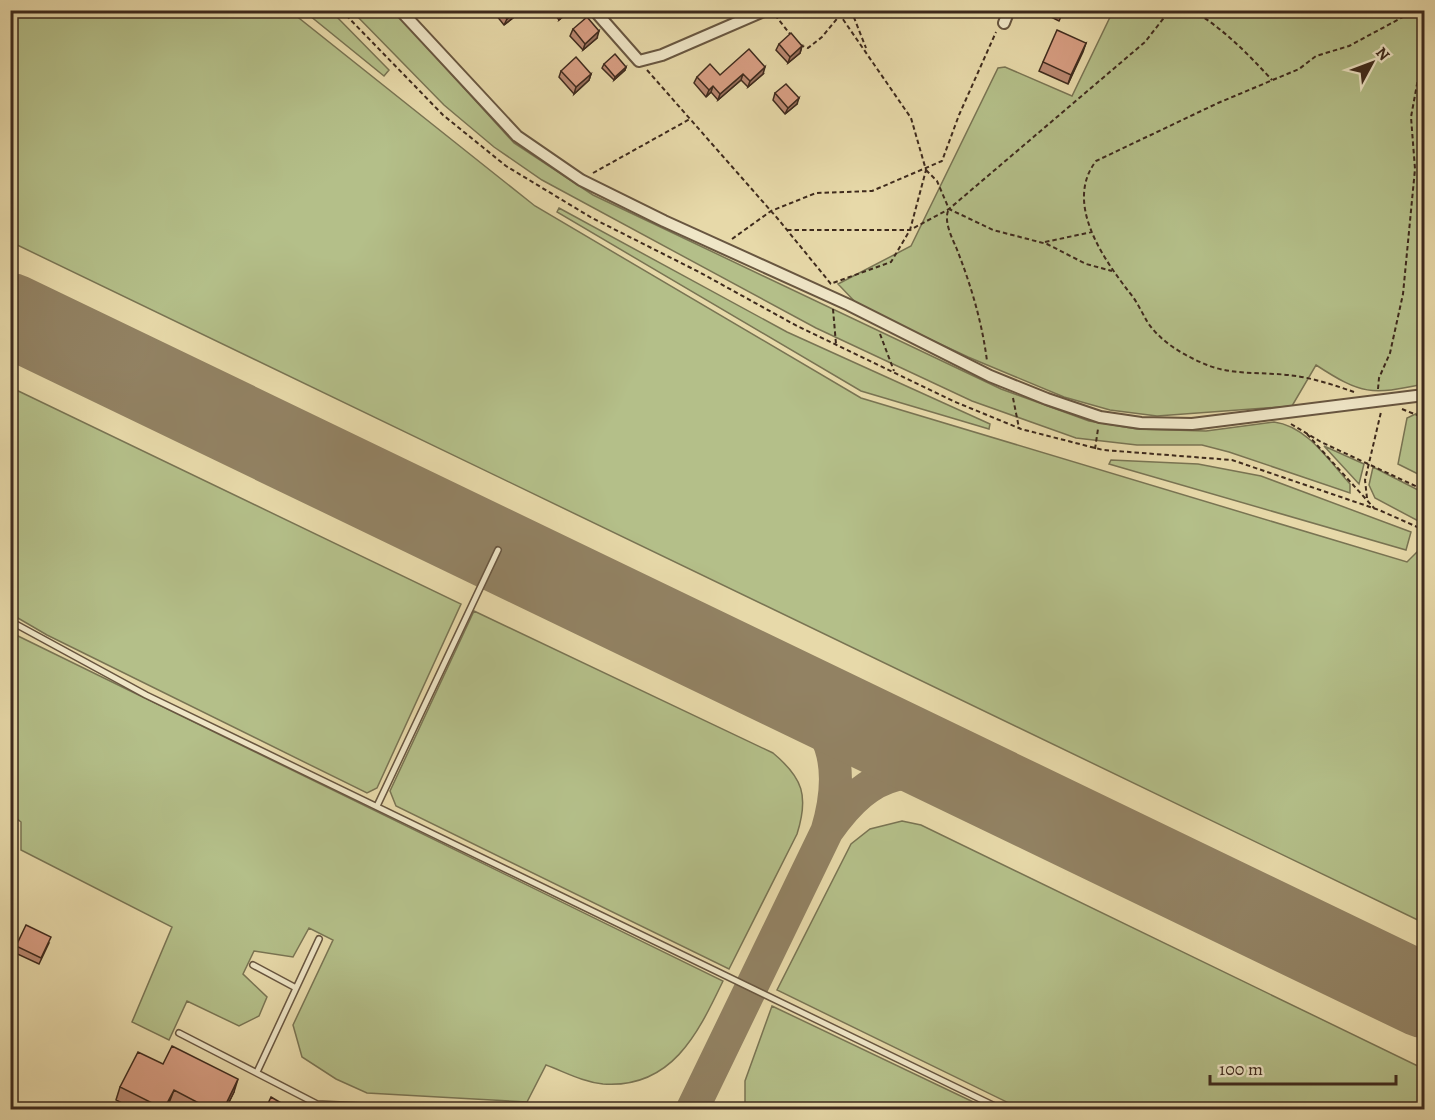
<svg xmlns="http://www.w3.org/2000/svg" width="1435" height="1120" viewBox="0 0 1435 1120" font-family="Alegreya,serif">
	<rect width="100%" height="100%" fill="#e7d9a9"/>
	<filter id="stains"><feTurbulence type="fractalNoise" baseFrequency=".00333" numOctaves="4"/><feColorMatrix values="0 0 0 0 .2 0 0 0 0 .09 0 0 0 0 .02 0 0 0 .5 -.17"/></filter>
	<radialGradient id="worn" r=".72"><stop offset=".6" stop-color="#630" stop-opacity="0"/><stop offset="1" stop-color="#630" stop-opacity=".3"/></radialGradient>
	<path fill="#b4bf89" stroke="#797453" stroke-width="1.5" d="M 1231,10 L 1235,13 L 1238,10 L 1424,11 L 1424,384 C 1371,395 1362,395 1316,365 L 1292,406 L 1157,416 L 1110,410 L 1064,397 L 968,357 L 859,306 L 838,284 L 911,246 L 998,68 L 1005,67 L 1072,96 L 1113,11 Z
		M 10,11 L 290,11 L 535,206 L 861,398 L 1407,562 L 1424,545 L 1424,923 L 11,242 Z
		M 304,11 L 331,11 L 389,70 L 384,76 Z
		M 352,11 L 394,11 L 514,143 L 593,195 L 1001,389 L 1089,421 L 1137,429 L 1206,431 L 1274,422 C 1307,426 1329,461 1350,484 L 1350,493 L 1229,452 L 1202,445 L 1137,445 L 1076,438 L 972,401 L 816,328 L 542,180 L 494,147 L 444,105 Z
		M 559,208 L 787,332 L 990,424 L 989,429 L 861,391 L 557,212 Z
		M 10,387 L 461,604 L 377,788 L 367,793 L 47,635 L 11,614 Z
		M 1424,410 L 1424,477 L 1398,464 L 1407,418 Z
		M 1324,446 L 1364,464 L 1359,484 Z
		M 1111,460 L 1198,464 L 1261,476 L 1411,532 L 1406,550 L 1109,464 Z
		M 1373,467 L 1424,493 L 1424,524 L 1375,498 L 1369,485 Z
		M 474,611 L 773,753 C 803,778 809,796 797,834 L 729,969 L 396,806 L 390,791 Z
		M 16,635 L 723,981 C 698,1033 672,1089 603,1084 C 583,1082 565,1072 546,1065 L 527,1102 L 367,1093 L 336,1079 L 302,1057 L 293,1025 L 333,940 L 309,928 L 293,957 L 254,951 L 243,974 L 267,997 L 259,1016 L 239,1026 L 187,1001 L 169,1040 L 132,1022 L 172,927 L 21,850 L 21,822 L 10,813 L 10,637 Z
		M 902,821 L 921,825 L 1424,1069 L 1424,1109 L 1021,1109 L 777,990 L 851,844 L 870,829 Z
		M 772,1006 L 988,1109 L 745,1109 L 745,1081 Z"/>
	<g fill="none" stroke-linecap="round" stroke-linejoin="round">
		<path stroke="#928263" stroke-width="33" d="M 775,684 C 835,719 846,767 827,831 C 873,765 911,763 984,784
			M 692,1110 L 827,831"/>
		<path stroke="#928263" stroke-width="84" d="M 10,315 L 1424,996"/>
		<g stroke="#685640" stroke-width="8">
			<path id="service" d="M 10,621 L 146,695 L 1003,1110
				M 377,806 L 498,550
				M 253,965 L 296,988
				M 179,1033 L 317,1104 L 451,1110
				M 257,1072 L 319,939"/>
		</g>
		<g stroke="#685640" stroke-width="14">
			<path id="minor" d="M 400,10 L 517,136 L 581,180 L 664,221 L 849,305 L 990,376 L 1047,399 L 1100,417 L 1141,423 L 1192,424 L 1424,395
				M 594,10 L 639,61 L 662,55 L 766,10
				M 1004,23 L 1009,10"/>
		</g>
		<path stroke="#3e2a1d" stroke-width="2" stroke-dasharray="4.5 3" stroke-linecap="butt" d="M 341,10 L 443,115 L 506,166 L 592,218 L 699,272 L 797,326 L 953,401 L 1021,429 L 1103,450 L 1232,460 L 1379,510 L 1424,530
			M 851,10 L 866,48
			M 1192,10 C 1224,29 1247,53 1272,80
			M 775,15 L 790,34
			M 800,45 L 808,48 L 822,37 L 840,15 L 911,118 L 926,170 L 910,230 L 891,262 L 830,284
			M 647,70 L 778,219 L 831,284
			M 926,170 L 937,181 L 949,209 L 993,230 L 1047,244 L 1086,264 L 1112,271
			M 593,173 L 690,119
			M 948,211 C 944,222 952,238 956,247 C 971,285 982,322 987,361
			M 787,230 L 910,230 L 949,209 L 1145,42 L 1170,10
			M 732,239 L 771,211 L 816,193 L 872,191 L 942,161 L 959,115 L 996,32
			M 1045,242 L 1092,232
			M 833,309 L 836,344
			M 880,334 L 894,371
			M 1378,389 L 1379,378 L 1390,353 L 1403,294 L 1415,169 L 1411,117 L 1424,46
			M 1354,392 C 1334,385 1310,377 1288,375 C 1261,372 1232,375 1207,365 C 1185,356 1162,343 1148,323 C 1142,313 1137,301 1129,292 C 1103,258 1064,203 1096,161 L 1218,103 L 1299,69 L 1316,56 L 1349,46 L 1416,10
			M 1013,398 L 1019,428
			M 1402,409 L 1424,418
			M 1291,424 L 1321,442 L 1424,490
			M 1307,434 L 1374,508
			M 1095,449 L 1098,429
			M 1367,498 L 1365,480 L 1381,412
			M 10,1103 L 18,1110"/>
		<use href="#service" stroke="#efe6c7" stroke-width="5"/>
		<use href="#minor" stroke="#efe6c7" stroke-width="10"/>
	</g>
	<path fill="#ba8871" stroke="#3e2a1d" stroke-width="1.5" d="M 492,10 L 515,10 L 514,17 L 504,25 Z
		M 551,10 L 571,10 L 559,20 Z
		M 966,10 L 976,10 L 974,14 Z
		M 1043,10 L 1064,10 L 1059,21 L 1043,13 Z
		M 573,29 L 597,38 L 583,50 L 570,36 Z
		M 1086,43 L 1068,84 L 1039,71 L 1043,62 Z
		M 779,44 L 802,46 L 800,53 L 788,63 L 776,50 Z
		M 604,64 L 626,67 L 625,70 L 614,80 L 602,68 Z
		M 561,71 L 591,74 L 589,80 L 574,94 L 559,77 Z
		M 763,74 L 748,87 L 741,80 L 718,100 L 711,92 L 706,97 L 694,83 L 697,77 Z
		M 775,93 L 797,104 L 785,114 L 773,100 Z
		M 49,943 L 39,964 L 13,952 L 16,946 Z
		M 163,1064 L 234,1092 L 225,1110 L 183,1110 L 169,1103 L 166,1110 L 135,1110 L 116,1100 L 120,1087 Z"/>
	<path fill="#976f5c" stroke="#3e2a1d" stroke-width="1.5" d="M 566,10 L 571,10 L 559,20 L 561,14 Z
		M 516,11 L 514,17 L 504,25 L 507,19 Z
		M 599,31 L 597,38 L 583,50 L 585,44 Z
		M 1086,43 L 1083,52 L 1068,84 L 1071,75 Z
		M 802,46 L 800,53 L 788,63 L 790,57 Z
		M 626,67 L 625,70 L 614,80 L 615,77 Z
		M 765,67 L 763,74 L 748,87 L 750,81 Z
		M 591,74 L 589,80 L 574,94 L 576,87 Z
		M 743,74 L 741,80 L 718,100 L 720,94 Z
		M 713,86 L 711,92 L 706,97 L 709,90 Z
		M 799,98 L 797,104 L 785,114 L 788,108 Z
		M 238,1079 L 234,1092 L 225,1110 L 223,1110 Z
		M 174,1090 L 169,1103 L 166,1110 L 164,1110 Z"/>
	<path fill="#d89e83" stroke="#3e2a1d" stroke-width="1.5" d="M 499,10 L 515,10 L 516,11 L 507,19 Z
		M 558,10 L 566,10 L 561,14 Z
		M 587,17 L 599,31 L 585,44 L 573,29 Z
		M 1057,30 L 1086,43 L 1071,75 L 1043,62 Z
		M 791,33 L 802,46 L 790,57 L 779,44 Z
		M 749,49 L 765,67 L 750,81 L 743,74 L 720,94 L 713,86 L 709,90 L 697,77 L 710,64 L 720,75 Z
		M 615,54 L 626,67 L 615,77 L 604,64 Z
		M 576,57 L 591,74 L 576,87 L 561,71 Z
		M 786,84 L 799,98 L 788,108 L 775,93 Z
		M 26,925 L 51,937 L 41,958 L 16,946 Z
		M 172,1046 L 238,1079 L 223,1110 L 212,1110 L 174,1090 L 164,1109 L 120,1087 L 138,1052 L 163,1064 Z
		M 271,1097 L 293,1110 L 265,1110 Z"/>
	<rect width="1435" height="1120" fill="none" stroke="#e7d9a9" stroke-width="36"/>
	<rect x="12" y="12" width="1411" height="1096" fill="none" stroke="#3e2a1d" stroke-width="3"/>
	<rect x="18" y="18" width="1399" height="1084" fill="none" stroke="#3e2a1d" stroke-width="1.5"/>
	<g transform="translate(1372 63) rotate(49)" stroke="#efe6c7" stroke-width="4.5" paint-order="stroke">
	<path d="M0-4.5L10 22L0 15L-10 22Z" fill="#3e2a1d"/>
	<text y="-9" font-size="16" font-weight="bold" text-anchor="middle" fill="#3e2a1d">N</text>
	</g>
	<path d="M1210 1075v9h186v-9" fill="none" stroke="#3e2a1d" stroke-width="3"/>
	<text x="1219" y="1075" font-size="18" fill="#3e2a1d" stroke="#efe6c7" stroke-width="4.5" paint-order="stroke">100 m</text>
	<rect width="100%" height="100%" filter="url(#stains)"/>
	<rect width="100%" height="100%" fill="url(#worn)"/>
</svg>
